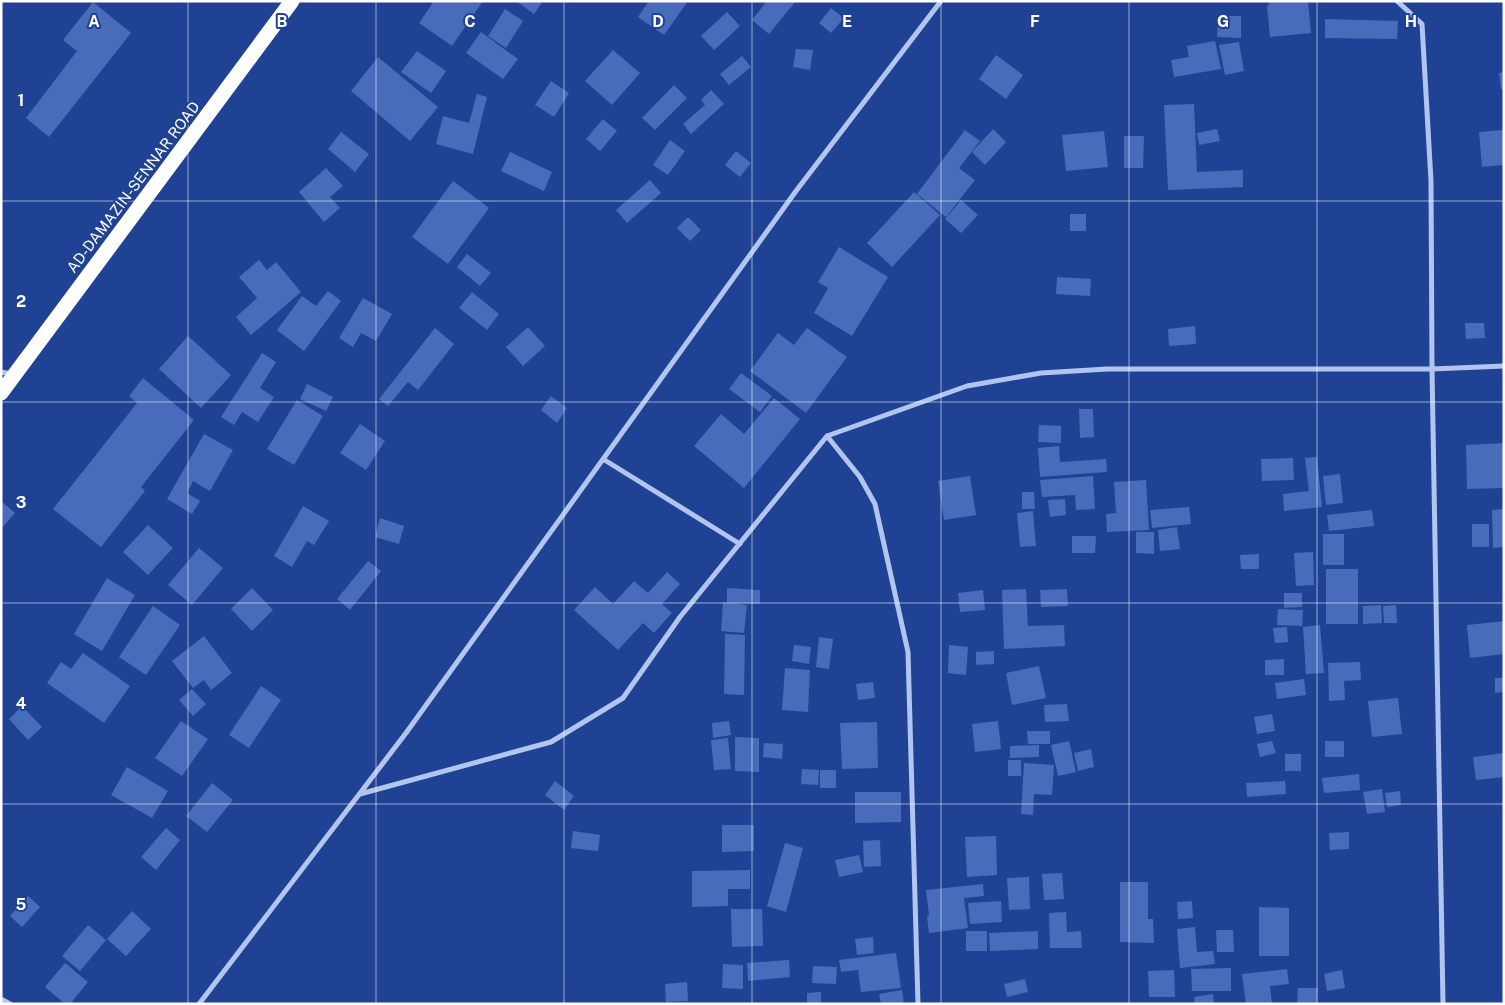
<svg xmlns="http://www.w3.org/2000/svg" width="1505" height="1005" viewBox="0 0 1505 1005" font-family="'Public Sans',sans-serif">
	<rect width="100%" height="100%" fill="#204294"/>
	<path fill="#486bba" d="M 434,1 L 483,1 L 452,46 L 419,23 Z
		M 516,1 L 543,1 L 534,14 Z
		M 649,1 L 688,1 L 664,35 L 638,17 Z
		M 767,1 L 796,1 L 769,34 L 752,20 Z
		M 1268,1 L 1308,1 L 1311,33 L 1270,37 L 1267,6 L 1269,5 Z
		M 93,2 L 131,33 L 49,137 L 26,118 L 77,51 L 63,40 Z
		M 831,8 L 844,18 L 831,33 L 819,23 Z
		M 505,9 L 523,21 L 506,48 L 488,36 Z
		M 727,12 L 740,26 L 714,50 L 701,36 Z
		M 1218,16 L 1241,16 L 1241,38 L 1217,37 Z
		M 1325,19 L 1398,21 L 1397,39 L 1325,38 Z
		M 481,32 L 518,59 L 503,79 L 466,53 Z
		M 1215,41 L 1221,69 L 1174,77 L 1171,60 L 1189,57 L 1187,46 Z
		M 1239,42 L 1244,71 L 1225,75 L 1219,45 Z
		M 796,49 L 813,50 L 810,70 L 793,67 Z
		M 613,50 L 640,73 L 612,105 L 585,81 Z
		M 417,51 L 446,71 L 431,93 L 401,72 Z
		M 996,55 L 1023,75 L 1006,99 L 979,79 Z
		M 742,56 L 751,67 L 729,85 L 720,74 Z
		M 378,57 L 438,107 L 410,141 L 351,91 Z
		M 1504,72 L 1504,89 L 1501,89 L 1499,73 Z
		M 551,81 L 569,93 L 554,117 L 535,105 Z
		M 674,85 L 687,98 L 655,130 L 642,118 Z
		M 711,90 L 724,104 L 691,134 L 683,124 L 705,105 L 701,100 Z
		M 477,94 L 487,97 L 473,154 L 436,144 L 443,116 L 469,123 Z
		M 1194,104 L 1197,172 L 1243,170 L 1243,187 L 1168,190 L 1164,105 Z
		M 603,119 L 617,131 L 600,151 L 586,139 Z
		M 993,129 L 1006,142 L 985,165 L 972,152 Z
		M 1217,129 L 1220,141 L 1199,145 L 1197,133 Z
		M 965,130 L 980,141 L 959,168 L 975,180 L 946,217 L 917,194 Z
		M 1503,130 L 1504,165 L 1482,167 L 1479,132 Z
		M 1104,131 L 1108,167 L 1066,171 L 1062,135 Z
		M 341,132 L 369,154 L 355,172 L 328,149 Z
		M 1124,136 L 1144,136 L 1143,168 L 1124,168 Z
		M 670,140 L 685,151 L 668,175 L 653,165 Z
		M 736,151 L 751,163 L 740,177 L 725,165 Z
		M 510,152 L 552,172 L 544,191 L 501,171 Z
		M 326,168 L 343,186 L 330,197 L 340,208 L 324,222 L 299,192 Z
		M 650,180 L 661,193 L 627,223 L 616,210 Z
		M 453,181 L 489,208 L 448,264 L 412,237 Z
		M 914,192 L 940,215 L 892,267 L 867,243 Z
		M 961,200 L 978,215 L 961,233 L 945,219 Z
		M 1070,214 L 1086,214 L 1086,231 L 1070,231 Z
		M 688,217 L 701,230 L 690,241 L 677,228 Z
		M 839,247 L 888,277 L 852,336 L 814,313 L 828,288 L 818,282 Z
		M 467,254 L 491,273 L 480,286 L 457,267 Z
		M 259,260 L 267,270 L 276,262 L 301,292 L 251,335 L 236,317 L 257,298 L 239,277 Z
		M 1057,277 L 1091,279 L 1090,296 L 1056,294 Z
		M 328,291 L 341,301 L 304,351 L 277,330 L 302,296 L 316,306 Z
		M 472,292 L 499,314 L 487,330 L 459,308 Z
		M 363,298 L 392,314 L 376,341 L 361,333 L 353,347 L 339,338 Z
		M 1465,323 L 1484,323 L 1485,338 L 1466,339 Z
		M 1195,326 L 1196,344 L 1169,346 L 1168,329 Z
		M 528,327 L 545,346 L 523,366 L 506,347 Z
		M 435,328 L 454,344 L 418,390 L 408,382 L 388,406 L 379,399 Z
		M 807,328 L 847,357 L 806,413 L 750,371 L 778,333 L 794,345 Z
		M 188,336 L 231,375 L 201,408 L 159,369 Z
		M 262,353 L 276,362 L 260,388 L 274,397 L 258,422 L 242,412 L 234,425 L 221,417 Z
		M 741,373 L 772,396 L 760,412 L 729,389 Z
		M 143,378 L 194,420 L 141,487 L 145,491 L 101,547 L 53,509 L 137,403 L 129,396 Z
		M 307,384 L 333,397 L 326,411 L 300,399 Z
		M 551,396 L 567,408 L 557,423 L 541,410 Z
		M 774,398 L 800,419 L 744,488 L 694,446 L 721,414 L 744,434 Z
		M 297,400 L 323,416 L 294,465 L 267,449 Z
		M 1079,409 L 1093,409 L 1094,437 L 1080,438 Z
		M 360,424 L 385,441 L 366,470 L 340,453 Z
		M 1039,425 L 1061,426 L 1061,443 L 1038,442 Z
		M 204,434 L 233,450 L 210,491 L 193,481 L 187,493 L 200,501 L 192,514 L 167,499 Z
		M 1504,443 L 1504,488 L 1467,489 L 1466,445 Z
		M 1059,446 L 1060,462 L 1106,459 L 1107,472 L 1040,477 L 1038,448 Z
		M 1317,457 L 1322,507 L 1284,511 L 1283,494 L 1309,491 L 1305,458 Z
		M 1293,458 L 1294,480 L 1262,481 L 1261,459 Z
		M 1340,474 L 1343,503 L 1326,505 L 1323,476 Z
		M 970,476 L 976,515 L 944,520 L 938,481 Z
		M 1093,476 L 1095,509 L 1076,510 L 1075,495 L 1042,497 L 1040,480 Z
		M 1146,480 L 1149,530 L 1107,532 L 1106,514 L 1116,513 L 1114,482 Z
		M 1022,492 L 1034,492 L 1035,509 L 1022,509 Z
		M 1065,499 L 1066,515 L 1050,517 L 1048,500 Z
		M 1,501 L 15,513 L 1,529 Z
		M 303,506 L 329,521 L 314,545 L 307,541 L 292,567 L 274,556 Z
		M 1189,507 L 1191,524 L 1152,528 L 1150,510 Z
		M 1504,509 L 1504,547 L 1493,548 L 1492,510 Z
		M 1372,510 L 1374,526 L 1329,531 L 1327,515 Z
		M 1033,511 L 1036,546 L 1020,547 L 1017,513 Z
		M 380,518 L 404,526 L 399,544 L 375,537 Z
		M 1472,524 L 1489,524 L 1489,547 L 1472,547 Z
		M 148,525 L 173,548 L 148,575 L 123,552 Z
		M 1177,527 L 1180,549 L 1160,551 L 1158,530 Z
		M 1136,532 L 1154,532 L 1154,554 L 1136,553 Z
		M 1323,534 L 1344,534 L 1344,565 L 1323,565 Z
		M 1072,536 L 1096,536 L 1095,553 L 1072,553 Z
		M 199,548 L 223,568 L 192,605 L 168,585 Z
		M 1313,552 L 1314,585 L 1296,586 L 1294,553 Z
		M 1259,554 L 1259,569 L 1241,569 L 1240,555 Z
		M 368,561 L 381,571 L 350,610 L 337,599 Z
		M 1326,569 L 1358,569 L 1358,624 L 1326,624 Z
		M 667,572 L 680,584 L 662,604 L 672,613 L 654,633 L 643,623 L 618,650 L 574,610 L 595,587 L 613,604 L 634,581 L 648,593 Z
		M 107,578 L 135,595 L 102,651 L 74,634 Z
		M 252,588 L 273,610 L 252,631 L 231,609 Z
		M 727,588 L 760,590 L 760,604 L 731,603 L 747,605 L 744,633 L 721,631 L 723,602 L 727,603 Z
		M 1026,589 L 1028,626 L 1064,625 L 1065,646 L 1004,649 L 1002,590 Z
		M 1067,589 L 1068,606 L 1041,607 L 1040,590 Z
		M 983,590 L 985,610 L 960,612 L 958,593 Z
		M 1284,593 L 1302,593 L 1302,607 L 1284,608 Z
		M 1381,605 L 1382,623 L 1363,624 L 1363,606 Z
		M 1396,605 L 1397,623 L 1384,623 L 1383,606 Z
		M 153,606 L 180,625 L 146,675 L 119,657 Z
		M 1278,609 L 1303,610 L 1302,626 L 1277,625 Z
		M 1504,621 L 1504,654 L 1470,658 L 1467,625 Z
		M 1320,625 L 1324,673 L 1306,674 L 1303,627 Z
		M 1287,627 L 1288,642 L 1275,643 L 1273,628 Z
		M 725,634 L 745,635 L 744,695 L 724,694 Z
		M 204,636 L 232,673 L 211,690 L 204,680 L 193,688 L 172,661 Z
		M 819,637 L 833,639 L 829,669 L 816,667 Z
		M 794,645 L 811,647 L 809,664 L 792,661 Z
		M 949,645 L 968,647 L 966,675 L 948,673 Z
		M 994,651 L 994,664 L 976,665 L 976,652 Z
		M 83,653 L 130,686 L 104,723 L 47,683 L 61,662 L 71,669 Z
		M 1284,659 L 1284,675 L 1265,675 L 1265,660 Z
		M 1360,662 L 1361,680 L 1344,681 L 1345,700 L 1329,701 L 1328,663 Z
		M 1039,666 L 1046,698 L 1012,705 L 1006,673 Z
		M 785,668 L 810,670 L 808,712 L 782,710 Z
		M 1495,678 L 1504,678 L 1504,692 L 1495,693 Z
		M 1304,679 L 1306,695 L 1277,699 L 1275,683 Z
		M 873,682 L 875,698 L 858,700 L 856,684 Z
		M 261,686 L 281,700 L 249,748 L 229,735 Z
		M 192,689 L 206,704 L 193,716 L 179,700 Z
		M 1398,698 L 1402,734 L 1372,737 L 1368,701 Z
		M 1067,704 L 1069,721 L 1045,722 L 1044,705 Z
		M 22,706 L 42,727 L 28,740 L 9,719 Z
		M 1272,714 L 1275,731 L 1257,734 L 1254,717 Z
		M 181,721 L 208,739 L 182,776 L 155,758 Z
		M 729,721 L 731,735 L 713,738 L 712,723 Z
		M 998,721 L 1001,749 L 975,752 L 972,724 Z
		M 877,722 L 878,768 L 842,769 L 840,723 Z
		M 1027,731 L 1050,731 L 1050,744 L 1028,744 Z
		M 735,737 L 759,738 L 759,772 L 735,771 Z
		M 728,738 L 731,769 L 714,770 L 711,740 Z
		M 1069,741 L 1076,772 L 1058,776 L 1051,745 Z
		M 1272,741 L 1276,753 L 1260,757 L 1257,744 Z
		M 1325,741 L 1344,741 L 1344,757 L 1325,757 Z
		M 764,743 L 783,744 L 782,759 L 763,757 Z
		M 1039,745 L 1039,757 L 1010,758 L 1010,746 Z
		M 1091,749 L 1094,767 L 1078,771 L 1074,753 Z
		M 1504,753 L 1504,777 L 1476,780 L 1473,757 Z
		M 1285,754 L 1301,754 L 1301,771 L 1285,771 Z
		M 1008,760 L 1021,760 L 1021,776 L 1008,776 Z
		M 1024,763 L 1054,765 L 1052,795 L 1034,794 L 1033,815 L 1021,814 Z
		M 127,767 L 168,791 L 152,818 L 111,795 Z
		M 802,769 L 819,770 L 818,785 L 801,784 Z
		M 820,770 L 836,770 L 836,788 L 820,788 Z
		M 1359,774 L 1360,790 L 1324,793 L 1322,778 Z
		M 555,781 L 574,796 L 564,810 L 545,795 Z
		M 1285,781 L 1286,794 L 1247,797 L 1246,783 Z
		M 212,783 L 233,800 L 207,832 L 186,816 Z
		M 1382,789 L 1385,812 L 1367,814 L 1363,792 Z
		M 1400,791 L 1401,805 L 1387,807 L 1385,793 Z
		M 855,792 L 901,792 L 901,822 L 855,823 Z
		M 722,825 L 754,825 L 754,851 L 722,852 Z
		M 166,828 L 180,840 L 156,870 L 141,857 Z
		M 573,831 L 600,835 L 598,851 L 571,848 Z
		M 1349,832 L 1349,849 L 1330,850 L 1329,833 Z
		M 996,836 L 997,875 L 967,877 L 965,837 Z
		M 880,840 L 881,866 L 864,867 L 863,841 Z
		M 785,843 L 803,848 L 786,912 L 767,906 Z
		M 859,855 L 863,872 L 839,877 L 835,860 Z
		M 750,870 L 750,889 L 728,889 L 728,906 L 692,907 L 692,871 Z
		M 1062,873 L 1064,899 L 1044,900 L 1042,874 Z
		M 1029,877 L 1030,909 L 1009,910 L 1007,878 Z
		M 1120,882 L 1148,882 L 1148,919 L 1153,919 L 1154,943 L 1120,942 Z
		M 983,884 L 984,896 L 964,898 L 968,928 L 929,933 L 927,916 L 929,915 L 926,890 Z
		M 28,896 L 40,907 L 22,927 L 10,916 Z
		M 1001,901 L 1002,922 L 970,924 L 968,903 Z
		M 1192,901 L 1193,918 L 1178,919 L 1177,902 Z
		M 1259,907 L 1289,908 L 1289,956 L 1259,956 Z
		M 731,909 L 762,909 L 763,946 L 732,947 Z
		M 132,911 L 151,929 L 126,956 L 107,939 Z
		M 1066,912 L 1067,932 L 1081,931 L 1082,948 L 1050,948 L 1049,913 Z
		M 88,925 L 106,940 L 80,971 L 62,956 Z
		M 1195,927 L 1197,952 L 1213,951 L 1215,964 L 1180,968 L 1177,929 Z
		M 1216,930 L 1233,930 L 1234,952 L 1217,952 Z
		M 966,931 L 987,931 L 987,951 L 966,951 Z
		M 1038,931 L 1038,949 L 990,951 L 989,933 Z
		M 873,937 L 874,953 L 857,955 L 855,939 Z
		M 896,953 L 901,988 L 861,992 L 858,970 L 841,972 L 839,960 Z
		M 789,960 L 790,977 L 748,981 L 747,963 Z
		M 65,963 L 88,982 L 70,1004 L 65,1004 L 45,987 Z
		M 723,964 L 743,965 L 743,989 L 722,988 Z
		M 813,966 L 837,967 L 836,984 L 812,983 Z
		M 1231,968 L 1231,991 L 1192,991 L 1191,969 Z
		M 1287,969 L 1289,984 L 1270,986 L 1272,1004 L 1246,1004 L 1242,974 Z
		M 1174,970 L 1175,997 L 1149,997 L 1148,971 Z
		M 1342,970 L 1345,988 L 1327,991 L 1324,974 Z
		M 1025,979 L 1028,992 L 1007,997 L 1004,984 Z
		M 687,982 L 688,1001 L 666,1002 L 665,984 Z
		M 1298,988 L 1318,988 L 1317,1004 L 1297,1004 Z
		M 902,990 L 904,1004 L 881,1004 L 879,994 Z
		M 821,992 L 821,1004 L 807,1004 L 807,993 Z
		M 1213,994 L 1214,1004 L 1195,1004 L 1194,997 Z"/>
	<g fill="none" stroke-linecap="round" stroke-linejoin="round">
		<path stroke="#b2c5ee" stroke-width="5" d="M 1397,1 L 1422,24 L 1431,181 L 1432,369 L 1443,1004
			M 1,372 L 12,374
			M 827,436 L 860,477 L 875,504 L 908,652 L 918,1004
			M 603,459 L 740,544
			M 360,794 L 551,742 L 623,698 L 680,617 L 827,436 L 967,386 L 1041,373 L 1107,369 L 1432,369 L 1504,366
			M 1,999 L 10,1004
			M 199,1004 L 406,733 L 796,191 L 941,1"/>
		<path stroke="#fff" stroke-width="15" d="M 1,393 L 292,1"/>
	</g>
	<path fill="none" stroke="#fff" stroke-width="1" stroke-opacity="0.55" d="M 188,1 L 188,1004M 376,1 L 376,1004M 564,1 L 564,1004M 752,1 L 752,1004M 941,1 L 941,1004M 1129,1 L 1129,1004M 1317,1 L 1317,1004M 1,201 L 1504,201M 1,402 L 1504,402M 1,603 L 1504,603M 1,804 L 1504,804"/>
	<g text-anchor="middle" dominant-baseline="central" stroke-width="4" stroke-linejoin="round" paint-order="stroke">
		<g font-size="15" fill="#fff" stroke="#204294">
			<text transform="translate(133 187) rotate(-53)">AD-DAMAZIN-SENNAR ROAD</text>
		</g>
	</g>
	<g font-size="16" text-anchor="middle" font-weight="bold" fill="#fff" stroke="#204294" stroke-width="4" stroke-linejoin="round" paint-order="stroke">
		<text x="94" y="27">A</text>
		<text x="282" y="27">B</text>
		<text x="470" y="27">C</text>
		<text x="658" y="27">D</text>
		<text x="847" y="27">E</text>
		<text x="1035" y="27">F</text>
		<text x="1223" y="27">G</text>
		<text x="1411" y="27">H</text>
		<text x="21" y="106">1</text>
		<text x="21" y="307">2</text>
		<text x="21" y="508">3</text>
		<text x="21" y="709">4</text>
		<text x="21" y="910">5</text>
	</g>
	<rect width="1505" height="1005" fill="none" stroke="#ffffff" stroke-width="5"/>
</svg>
